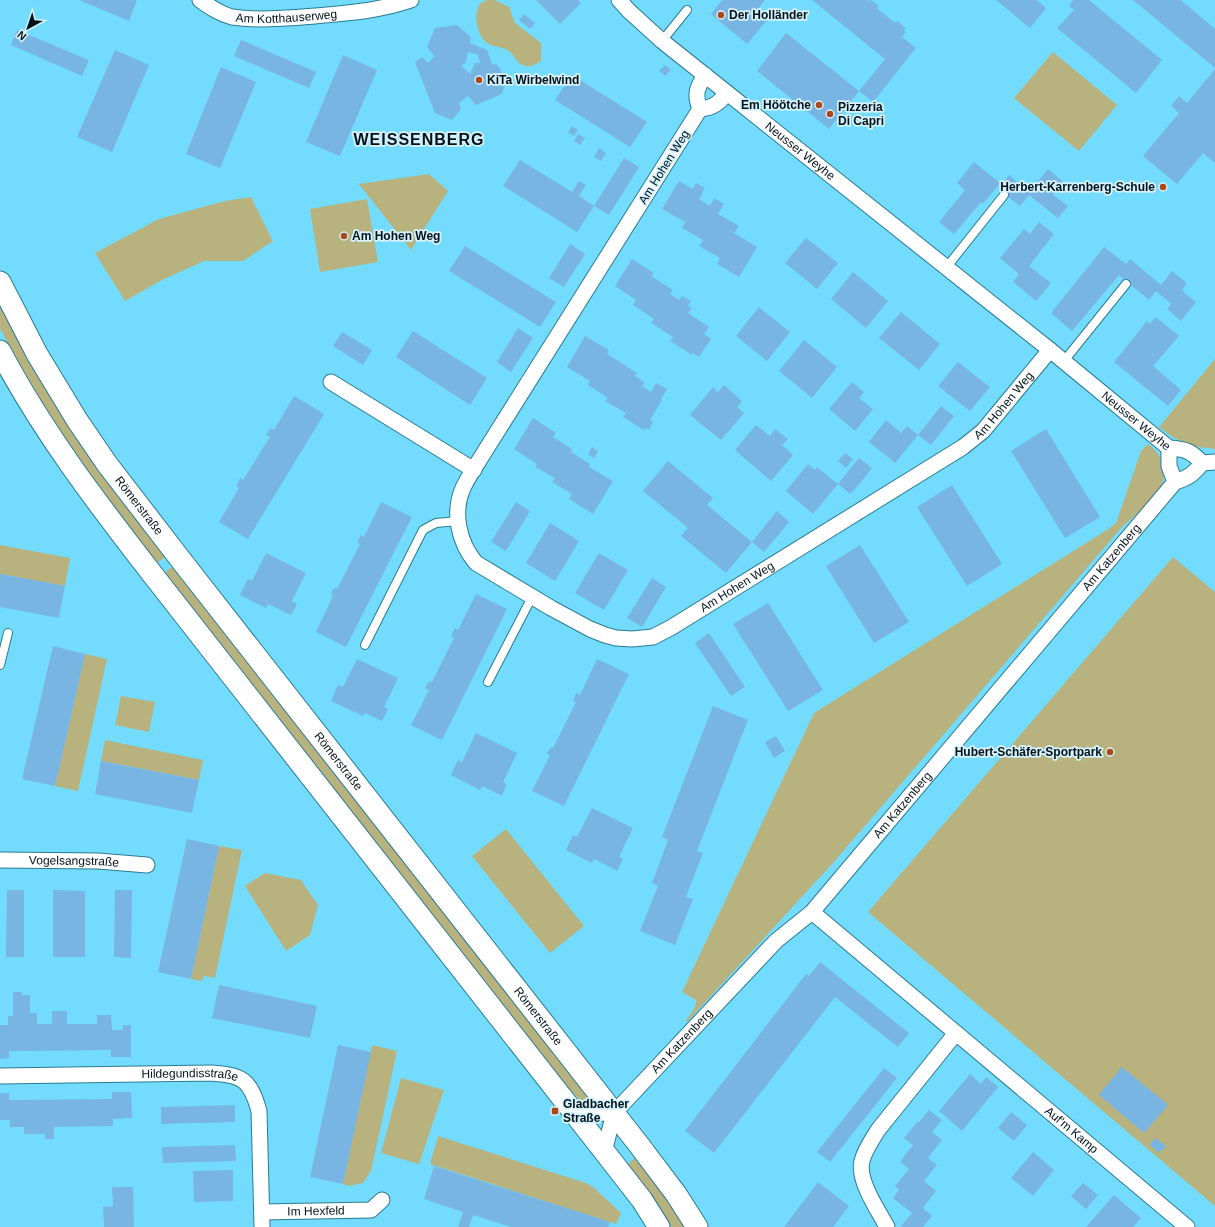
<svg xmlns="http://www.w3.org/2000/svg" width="1215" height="1227" viewBox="0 0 1215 1227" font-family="Arial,sans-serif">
	<rect width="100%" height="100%" fill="#73dcfe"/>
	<path fill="#b8b27e" d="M 487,0 L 495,0 L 509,7 L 515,23 L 541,43 L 541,61 C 536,64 531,67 526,66 C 518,65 515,57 510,52 C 503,46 492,47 487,43 C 477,36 472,12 481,3 C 483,2 485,1 487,0 Z
		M 1053,52 L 1117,105 L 1079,151 L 1014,98 Z
		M 429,174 L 448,191 L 411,250 L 359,184 Z
		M 251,197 L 273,241 L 243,261 L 204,261 L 162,280 L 125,301 L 95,253 L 159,219 L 225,201 Z
		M 367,199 L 378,262 L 320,272 L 310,209 Z
		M 0,304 C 20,343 41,382 64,419 C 94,467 130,512 165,557 L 156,564 L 99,490 L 46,411 L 0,329 Z
		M 1215,359 L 1215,449 L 1198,447 L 1174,438 L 1159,427 Z
		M 1148,444 C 1156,450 1161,456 1163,466 C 1164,474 1164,481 1161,488 C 1155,500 1133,517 1122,527 L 833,863 L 687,1022 L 686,1021 L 696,1005 L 696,1000 L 682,992 L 814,713 L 1107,530 L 1116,523 L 1141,451 Z
		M 0,545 L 70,558 L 65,586 L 0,574 Z
		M 1173,557 L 1215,592 L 1215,1206 L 868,912 Z
		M 173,566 L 593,1102 L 592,1106 L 587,1107 L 567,1087 L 164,573 Z
		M 85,654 L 107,659 L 78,791 L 55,786 Z
		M 121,696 L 155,702 L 149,732 L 115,725 Z
		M 105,740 L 203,760 L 199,780 L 101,761 Z
		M 506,829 L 584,926 L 550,953 L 472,856 Z
		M 219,846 L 242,850 L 215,978 L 204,976 L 202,981 L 191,979 Z
		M 265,873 L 301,880 L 318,905 L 310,935 L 286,951 L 245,886 Z
		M 372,1045 L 397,1051 L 371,1171 L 363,1183 L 349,1186 L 343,1184 Z
		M 401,1078 L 444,1090 L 419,1164 L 381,1153 Z
		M 438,1136 L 586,1183 L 593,1187 L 621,1213 L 616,1224 L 430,1164 Z
		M 636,1157 L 663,1193 L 685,1227 L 672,1227 L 654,1198 L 628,1164 Z"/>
	<path fill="#78b5e3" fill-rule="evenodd" d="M 79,0 L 137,0 L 129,21 Z
		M 536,0 L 578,0 L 581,3 L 560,24 Z
		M 722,0 L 765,0 L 757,10 L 768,19 L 747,44 L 711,14 Z
		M 812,0 L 867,0 L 868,1 L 871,0 L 879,6 L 877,8 L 895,23 L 897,21 L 906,28 L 904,30 L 906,32 L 902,37 L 916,48 L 873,102 L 859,91 L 885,59 Z
		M 996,0 L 1037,0 L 1046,8 L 1030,28 Z
		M 1073,0 L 1089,0 L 1162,60 L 1136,93 L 1057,28 L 1074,10 L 1069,6 Z
		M 1133,0 L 1181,0 L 1215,29 L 1215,68 Z
		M 524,14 L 535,23 L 530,29 L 519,20 Z
		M 457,25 L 471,37 L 470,43 L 487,50 L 492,64 L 498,65 L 506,81 L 502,94 L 476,105 L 468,96 L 459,103 L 461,109 L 452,120 L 435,113 L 415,62 L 422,57 L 428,63 L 434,56 L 427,47 L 435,28 ZM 468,52 L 478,55 L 480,63 L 475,63 L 470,74 L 461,65 L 466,63 Z
		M 17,30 L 89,60 L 82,76 L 11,45 Z
		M 786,33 L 859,91 L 829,129 L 757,71 Z
		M 241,40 L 316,72 L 309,88 L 234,56 Z
		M 115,50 L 149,65 L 112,152 L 77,137 Z
		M 343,55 L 377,70 L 340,156 L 306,142 Z
		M 665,65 L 671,70 L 665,76 L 659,71 Z
		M 221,67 L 256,82 L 220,168 L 186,154 Z
		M 1215,69 L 1215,163 L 1203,153 L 1177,184 L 1143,156 L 1179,113 L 1171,106 L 1179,96 L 1187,103 Z
		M 572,75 L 647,122 L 630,147 L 555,100 Z
		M 572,126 L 578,130 L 574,136 L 568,132 Z
		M 578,134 L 585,138 L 580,145 L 574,141 Z
		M 599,148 L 606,153 L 601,161 L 594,157 Z
		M 624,158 L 639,167 L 609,215 L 594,206 Z
		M 520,160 L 572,192 L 579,181 L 586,185 L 579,196 L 594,206 L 577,232 L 503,186 Z
		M 974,162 L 1000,183 L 983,204 L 981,202 L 954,234 L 939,222 L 965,190 L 957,183 Z
		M 1048,169 L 1063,182 L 1053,195 L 1068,206 L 1058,218 L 1029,195 L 1020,206 L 998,189 L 1009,175 L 1029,192 Z
		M 679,181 L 693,189 L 696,183 L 705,188 L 699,199 L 710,206 L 714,198 L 724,204 L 718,214 L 739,226 L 734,233 L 757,247 L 739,277 L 717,264 L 720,258 L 699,246 L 703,240 L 682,228 L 685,222 L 662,209 Z
		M 1039,222 L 1054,234 L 1029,266 L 1051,283 L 1036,301 L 1013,282 L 1019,274 L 1000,258 L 1024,229 L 1030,234 Z
		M 806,238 L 838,263 L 817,289 L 785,263 Z
		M 570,244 L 585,254 L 564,287 L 549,278 Z
		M 465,246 L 556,302 L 540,327 L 449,271 Z
		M 1104,247 L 1126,264 L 1130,259 L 1161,285 L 1172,271 L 1187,283 L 1182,290 L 1185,292 L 1184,293 L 1196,302 L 1181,321 L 1167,309 L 1171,304 L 1156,291 L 1149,300 L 1119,275 L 1072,331 L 1051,313 Z
		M 632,259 L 654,273 L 651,276 L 673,290 L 670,294 L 679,300 L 682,296 L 691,301 L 688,306 L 692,308 L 688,313 L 709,327 L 704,334 L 711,339 L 699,357 L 693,353 L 692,355 L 670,341 L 673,337 L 651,323 L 654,319 L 633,305 L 636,300 L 615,286 Z
		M 853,272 L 888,301 L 866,328 L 831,299 Z
		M 759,307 L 790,332 L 767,361 L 736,336 Z
		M 901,312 L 940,344 L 919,370 L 879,338 Z
		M 1156,317 L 1179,336 L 1153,366 L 1181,390 L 1168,406 L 1114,362 L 1147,321 L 1150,324 Z
		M 518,328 L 533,338 L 511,372 L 497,362 Z
		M 413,331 L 487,378 L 470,405 L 396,357 Z
		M 342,332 L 372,350 L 363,365 L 333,346 Z
		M 585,336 L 609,350 L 607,354 L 637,373 L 635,376 L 644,382 L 642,386 L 651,392 L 656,383 L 667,389 L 661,399 L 662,400 L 650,420 L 653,422 L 649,430 L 645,428 L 644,430 L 623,417 L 626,413 L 605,401 L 608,398 L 588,385 L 590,381 L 567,367 Z
		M 804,340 L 837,367 L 812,398 L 779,371 Z
		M 958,362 L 990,387 L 970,411 L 938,386 Z
		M 852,382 L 864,392 L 859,398 L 873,409 L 855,431 L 829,409 Z
		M 724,385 L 742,401 L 737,407 L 744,413 L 721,440 L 690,415 L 713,387 L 718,392 Z
		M 294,396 L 324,414 L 248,539 L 219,522 L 239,488 L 236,486 L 240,478 L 243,480 L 270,437 L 266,435 L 270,428 L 274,430 Z
		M 941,406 L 954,416 L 931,445 L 918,435 L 895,463 L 869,442 L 886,420 L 901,433 L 907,426 L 918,435 Z
		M 533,418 L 556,433 L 553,437 L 572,449 L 571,452 L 590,464 L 589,467 L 613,481 L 593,514 L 569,499 L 572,494 L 552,482 L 555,478 L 535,467 L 537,464 L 514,449 Z
		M 756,425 L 770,436 L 775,429 L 788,439 L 782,445 L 793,455 L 771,481 L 735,450 Z
		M 1046,429 L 1100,517 L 1065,538 L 1011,451 Z
		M 592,447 L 598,451 L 594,458 L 588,454 Z
		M 845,453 L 853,459 L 846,468 L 838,461 Z
		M 859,458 L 872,468 L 856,488 L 850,494 L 838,484 L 813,514 L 786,491 L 808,464 L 815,470 L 817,467 L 838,484 Z
		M 668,461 L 713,498 L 707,505 L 752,542 L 726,573 L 681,536 L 688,528 L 643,491 Z
		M 952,485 L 1002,564 L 967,586 L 917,507 Z
		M 381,502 L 412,517 L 346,647 L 316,632 L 333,596 L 331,595 L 332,591 L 334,588 L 337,589 L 360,544 L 357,542 L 361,535 L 364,537 Z
		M 516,502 L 530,511 L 506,551 L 491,542 Z
		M 777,511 L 789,522 L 764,552 L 752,542 Z
		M 550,523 L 579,541 L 555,581 L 526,563 Z
		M 860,545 L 909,622 L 874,643 L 826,566 Z
		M 266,553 L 306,573 L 292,601 L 297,604 L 291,615 L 268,604 L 266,608 L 240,595 L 248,579 L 252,581 Z
		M 599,553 L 628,570 L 604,610 L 575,593 Z
		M 0,574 L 65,586 L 59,618 L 0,607 Z
		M 652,578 L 666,587 L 642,627 L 627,618 Z
		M 476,594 L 507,609 L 442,740 L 411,725 L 429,690 L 425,688 L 429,681 L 432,682 L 454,638 L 451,636 L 455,628 L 458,630 Z
		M 768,603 L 823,690 L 788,711 L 733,624 Z
		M 709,633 L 745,687 L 731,696 L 695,643 Z
		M 53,646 L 85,654 L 55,786 L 22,779 Z
		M 357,659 L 398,678 L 384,707 L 388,709 L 382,721 L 365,713 L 363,716 L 331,701 L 338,685 L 343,687 Z
		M 597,659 L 629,674 L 564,806 L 532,791 L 550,755 L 547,754 L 549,750 L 551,747 L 553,748 L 576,702 L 573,701 L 576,693 L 580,695 Z
		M 713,706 L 748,720 L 697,851 L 703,853 L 686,897 L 693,899 L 675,945 L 640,931 L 658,886 L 652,883 L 668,840 L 662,837 Z
		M 476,733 L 517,753 L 503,782 L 507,784 L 502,796 L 482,786 L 480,790 L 451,775 L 458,760 L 462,762 Z
		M 776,736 L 785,751 L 774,758 L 765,742 Z
		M 101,761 L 199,780 L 192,813 L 95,794 Z
		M 592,808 L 633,828 L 619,857 L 623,859 L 617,871 L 594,859 L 592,863 L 566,850 L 573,835 L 577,837 Z
		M 187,839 L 219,846 L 191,979 L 158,972 Z
		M 7,890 L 24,890 L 24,957 L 6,957 Z
		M 53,890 L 85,891 L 85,957 L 53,957 Z
		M 115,890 L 132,890 L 131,958 L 114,957 Z
		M 820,962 L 909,1033 L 898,1047 L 835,997 L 714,1153 L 685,1131 L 806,974 L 809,976 Z
		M 219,985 L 317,1006 L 310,1038 L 212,1018 Z
		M 13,992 L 22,992 L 22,995 L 30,995 L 30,1013 L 37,1013 L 37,1024 L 52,1024 L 52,1011 L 67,1011 L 67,1024 L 97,1024 L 97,1015 L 111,1015 L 112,1030 L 123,1030 L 123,1025 L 131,1025 L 131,1057 L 111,1057 L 111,1050 L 23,1051 L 9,1051 L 9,1058 L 0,1059 L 0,1025 L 8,1025 L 8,1016 L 13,1016 Z
		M 338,1045 L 371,1052 L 343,1184 L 310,1177 Z
		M 1122,1067 L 1168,1105 L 1144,1133 L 1099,1095 Z
		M 884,1068 L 897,1078 L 830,1162 L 817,1152 Z
		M 970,1074 L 981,1084 L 986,1077 L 998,1087 L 962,1131 L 939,1111 Z
		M 112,1092 L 131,1092 L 132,1118 L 113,1119 L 113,1126 L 54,1127 L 54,1139 L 45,1139 L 45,1134 L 24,1134 L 24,1127 L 10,1127 L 10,1120 L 0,1120 L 0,1093 L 9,1093 L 9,1100 L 112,1099 Z
		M 235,1105 L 235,1122 L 161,1124 L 161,1107 Z
		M 929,1110 L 942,1120 L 932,1132 L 942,1140 L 928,1158 L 937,1165 L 924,1181 L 936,1191 L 923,1208 L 932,1216 L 923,1227 L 902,1227 L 901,1226 L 912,1213 L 893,1198 L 899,1190 L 895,1186 L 909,1169 L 900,1162 L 913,1145 L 904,1138 L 918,1121 L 919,1122 Z
		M 1011,1112 L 1027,1125 L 1014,1141 L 998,1128 Z
		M 1155,1138 L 1166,1146 L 1159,1153 L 1150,1145 Z
		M 235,1145 L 236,1161 L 163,1163 L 162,1147 Z
		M 1033,1152 L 1054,1170 L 1033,1196 L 1011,1178 Z
		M 434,1166 L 610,1222 L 608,1227 L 511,1227 L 473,1215 L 469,1227 L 458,1227 L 463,1212 L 424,1199 Z
		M 233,1170 L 233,1201 L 194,1202 L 193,1171 Z
		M 818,1182 L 849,1206 L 833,1227 L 784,1227 Z
		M 1083,1183 L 1098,1195 L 1086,1209 L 1071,1196 Z
		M 112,1187 L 133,1187 L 134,1227 L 104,1227 L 103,1207 L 113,1206 Z
		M 1114,1195 L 1141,1218 L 1133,1227 L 1086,1227 Z"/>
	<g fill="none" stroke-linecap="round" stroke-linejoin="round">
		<g stroke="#277b94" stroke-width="10">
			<path id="service" d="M 662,41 L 687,10
				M 946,268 L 1004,195
				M 1064,361 L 1126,284
				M 365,645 L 423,530 L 436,523 L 458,521
				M 0,665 L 8,633
				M 488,682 L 532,597"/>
		</g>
		<g stroke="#277b94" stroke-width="17">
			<g id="minor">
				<path id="s1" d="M 200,0 C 210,7 220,14 232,17 C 258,21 289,18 315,16 C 347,13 379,11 411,0"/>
				<path id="s2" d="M 619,0 L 629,11 L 662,41 L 1050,350 L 1169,448 C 1186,449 1191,451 1202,463 L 1215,462"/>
				<path id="s3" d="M 727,93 C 719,103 713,108 700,109 L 485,451 C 478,463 469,475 463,488 C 452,513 459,543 476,563 L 551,608 L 590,629 L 605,635 L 616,638 L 632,639 L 653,637 L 672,627 L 963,447 L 983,431 L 1050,350"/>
				<path d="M 700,109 C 694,94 697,88 705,75"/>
				<path d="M 331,382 L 474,470"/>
				<path d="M 1169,448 L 1169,466 L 1175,482"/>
				<path id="s4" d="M 0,860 L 98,861 L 147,865"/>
				<path id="s5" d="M 812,912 L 1187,1227"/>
				<path id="s6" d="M 0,1076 L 211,1073 C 242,1075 250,1079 259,1111 L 262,1227"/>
				<path d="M 575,1114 L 614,1113"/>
				<path id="s7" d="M 604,1152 L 614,1113 L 776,941 L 812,912 L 1175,482 C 1188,478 1195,473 1202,463"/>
				<path id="s8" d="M 262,1212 L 371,1210 L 382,1200"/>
				<path d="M 887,1227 C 878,1210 857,1180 862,1161 C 865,1149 872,1140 878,1130 L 956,1033"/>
			</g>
		</g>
		<g stroke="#277b94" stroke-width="23">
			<g id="secondary">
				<path id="s9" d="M 0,282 L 37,354 L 77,420 L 107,464 L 184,564 L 639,1145 L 676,1194 L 697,1227"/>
				<path d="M 0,351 C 42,431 97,503 153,575 L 614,1164 L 642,1200 L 659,1227"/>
			</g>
		</g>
		<use href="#service" stroke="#fff" stroke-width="8"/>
		<use href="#minor" stroke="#fff" stroke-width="15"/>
		<use href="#secondary" stroke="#fff" stroke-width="21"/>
	</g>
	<g fill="#ad481a" stroke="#d6f2fc" stroke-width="1.5">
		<circle cx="721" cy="15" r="4"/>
		<circle cx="479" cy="80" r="4"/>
		<circle cx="819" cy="105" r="4"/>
		<circle cx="830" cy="114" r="4"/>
		<circle cx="1163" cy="187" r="4"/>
		<circle cx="344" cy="236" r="4"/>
		<circle cx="1110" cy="752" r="4"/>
		<rect x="551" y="1107" width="8" height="8" rx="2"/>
	</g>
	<g text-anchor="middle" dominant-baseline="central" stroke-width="3.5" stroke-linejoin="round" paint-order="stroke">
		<g font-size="12" fill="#001219" stroke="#d6f2fc">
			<text stroke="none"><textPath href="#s1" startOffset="91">Am Kotthauserweg</textPath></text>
			<text stroke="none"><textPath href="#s2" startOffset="236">Neusser Weyhe</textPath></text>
			<text transform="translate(664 167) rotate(-58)">Am Hohen Weg</text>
			<text stroke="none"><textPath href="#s3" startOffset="1178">Am Hohen Weg</textPath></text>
			<text stroke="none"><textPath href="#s2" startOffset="667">Neusser Weyhe</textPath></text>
			<text stroke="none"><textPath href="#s9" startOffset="264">Römerstraße</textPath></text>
			<text stroke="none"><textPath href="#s7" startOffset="787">Am Katzenberg</textPath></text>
			<text stroke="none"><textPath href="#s3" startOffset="854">Am Hohen Weg</textPath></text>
			<text stroke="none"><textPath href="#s9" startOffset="588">Römerstraße</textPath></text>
			<text stroke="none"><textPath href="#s7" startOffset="463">Am Katzenberg</textPath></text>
			<text stroke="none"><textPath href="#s4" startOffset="74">Vogelsangstraße</textPath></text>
			<text stroke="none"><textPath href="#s9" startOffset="912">Römerstraße</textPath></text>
			<text stroke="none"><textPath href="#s7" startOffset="139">Am Katzenberg</textPath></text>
			<text stroke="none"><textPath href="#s6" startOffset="190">Hildegundisstraße</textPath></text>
			<text stroke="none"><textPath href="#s5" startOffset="339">Auf'm Kamp</textPath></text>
			<text stroke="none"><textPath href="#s8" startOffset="54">Im Hexfeld</textPath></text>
		</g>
		<g font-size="12" font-weight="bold" fill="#001219" stroke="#d6f2fc" text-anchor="start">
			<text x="729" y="15">Der Holländer</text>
			<text x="487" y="80">KiTa Wirbelwind</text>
			<text x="811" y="105" text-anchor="end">Em Höötche</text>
			<text x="838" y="107">Pizzeria<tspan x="838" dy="14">Di Capri</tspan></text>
			<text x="1155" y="187" text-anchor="end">Herbert-Karrenberg-Schule</text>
			<text x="352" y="236">Am Hohen Weg</text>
			<text x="1102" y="752" text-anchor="end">Hubert-Schäfer-Sportpark</text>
			<text x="563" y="1104">Gladbacher<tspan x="563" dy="14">Straße</tspan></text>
		</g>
		<g font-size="16" font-weight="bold" letter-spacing="1" fill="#001219" stroke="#d6f2fc">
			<text x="419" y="139">WEISSENBERG</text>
		</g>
	</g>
	<g transform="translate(28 28) rotate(220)" stroke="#d6f2fc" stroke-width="3" paint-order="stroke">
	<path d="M0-3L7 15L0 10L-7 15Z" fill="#001219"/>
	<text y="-6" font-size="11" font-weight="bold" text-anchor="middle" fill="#001219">N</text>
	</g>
</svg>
